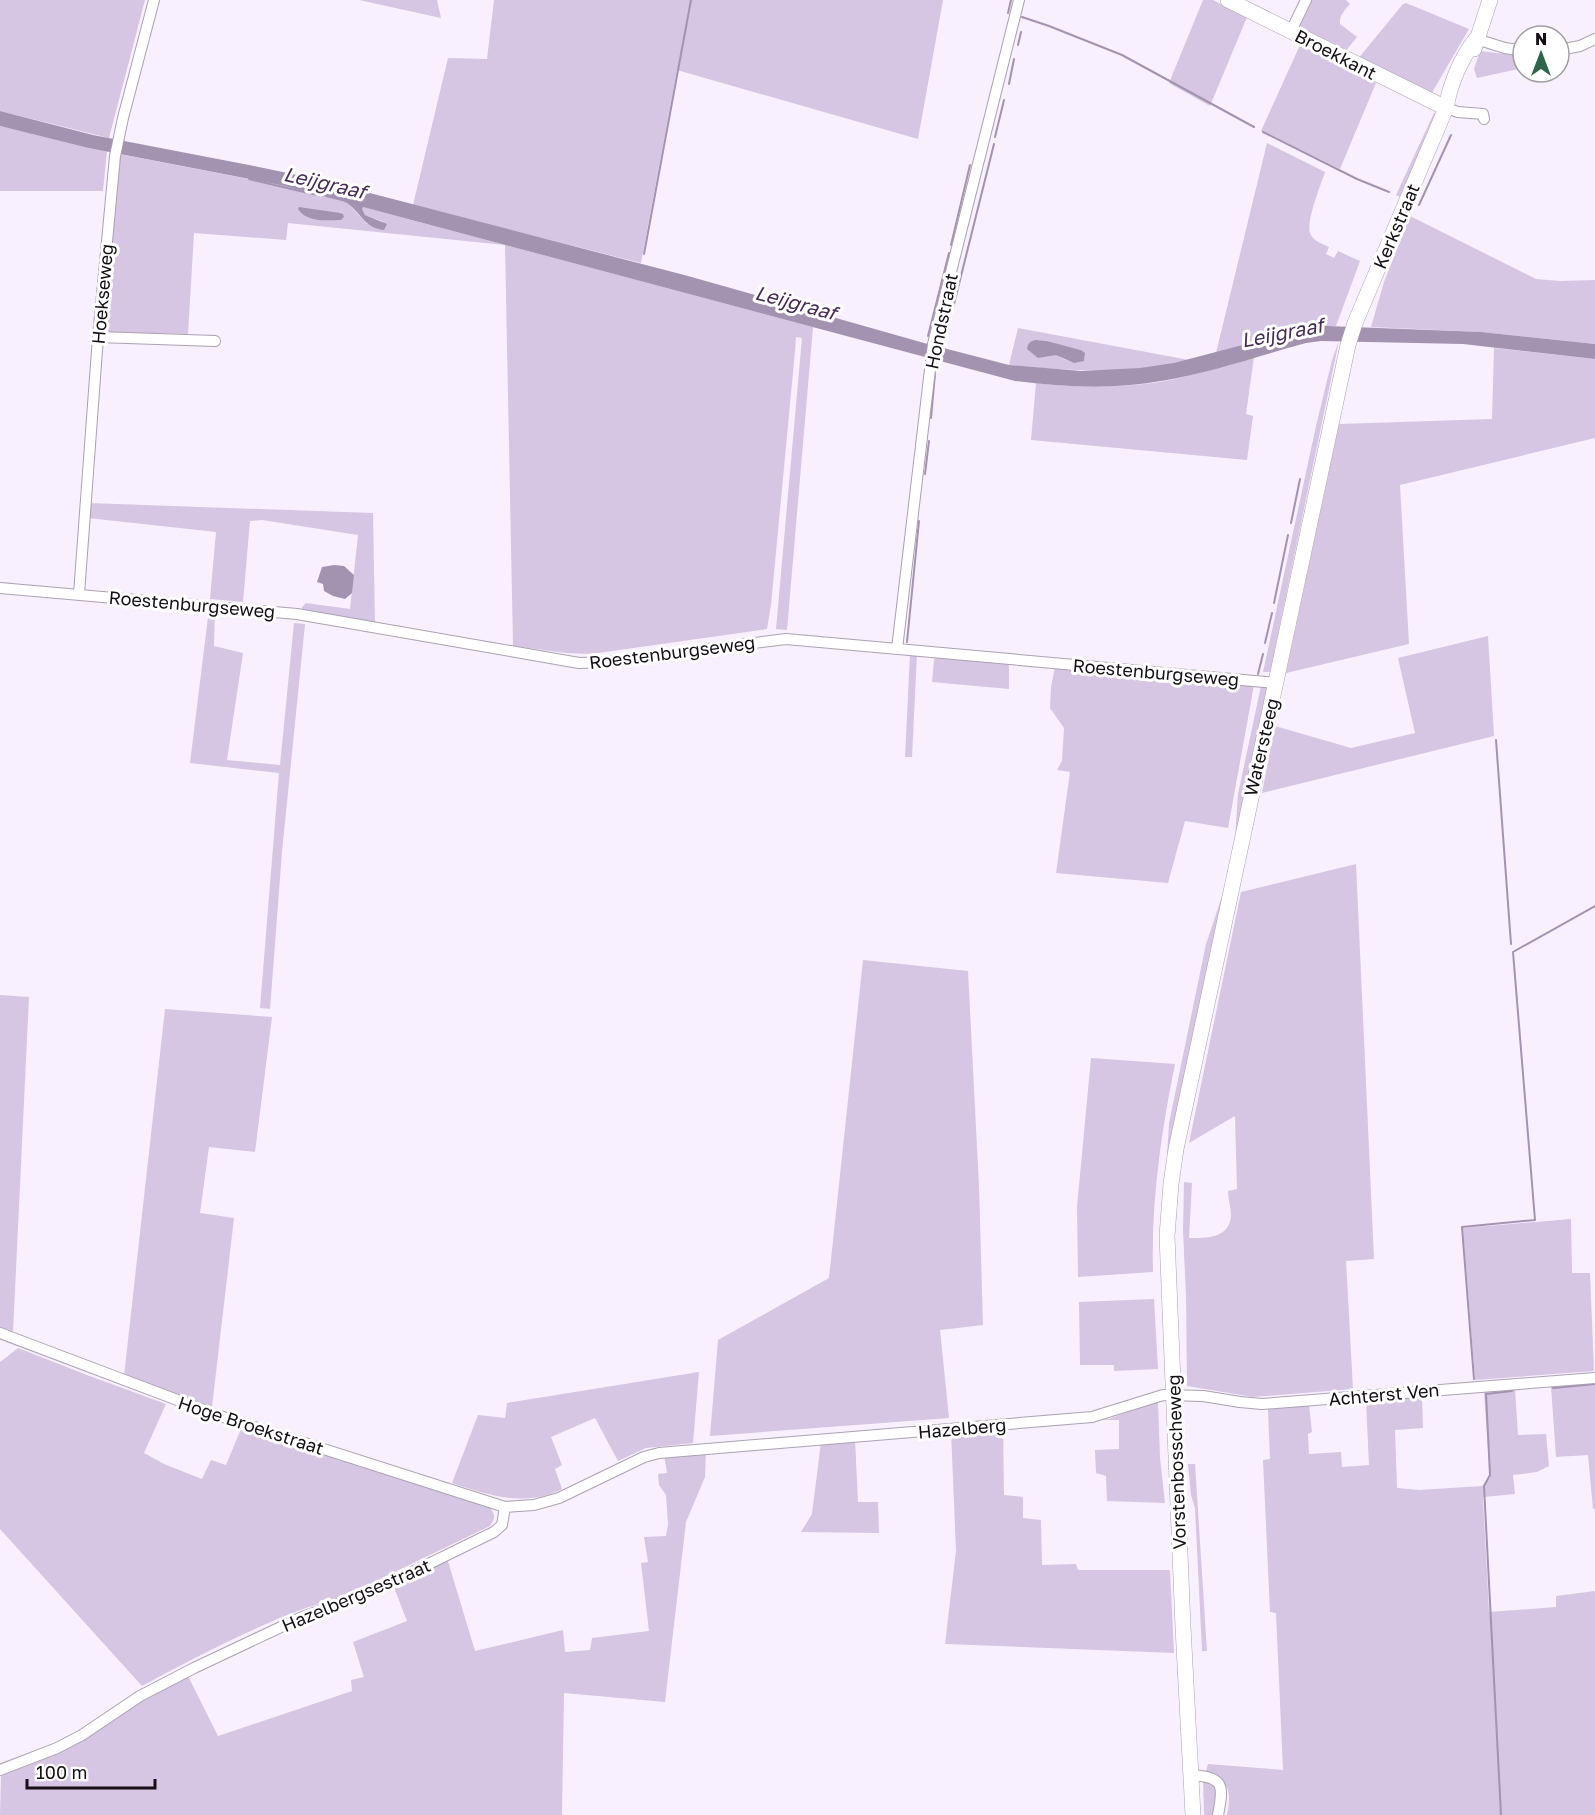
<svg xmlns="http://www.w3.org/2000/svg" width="1595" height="1815" viewBox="0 0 1595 1815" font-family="'Golos Text',sans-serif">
	<rect width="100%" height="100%" fill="#f8f0fe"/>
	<path fill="#d6c5e3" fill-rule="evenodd" d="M 0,0 L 145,0 L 109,138 L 0,111 Z
		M 359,0 L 437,0 L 441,18 Z
		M 494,0 L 943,0 L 918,139 L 677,70 L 641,263 L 413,205 L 448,58 L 487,59 Z
		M 1203,0 L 1213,0 L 1247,17 L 1210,106 L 1169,83 Z
		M 1307,0 L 1346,0 L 1350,4 C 1345,10 1339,15 1340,24 L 1357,37 L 1344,53 L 1302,30 L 1299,24 Z
		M 1406,3 L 1469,29 L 1430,96 L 1357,60 L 1403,4 Z
		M 1300,45 L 1376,83 L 1340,169 L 1261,131 Z
		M 1480,51 L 1523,56 L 1523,68 L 1477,78 L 1474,69 Z
		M 1434,113 L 1436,113 L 1400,197 L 1396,195 Z
		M 0,126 L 107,151 L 103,191 L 0,191 Z
		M 1267,143 L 1325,172 C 1321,184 1306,221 1310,233 C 1312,240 1322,244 1329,247 L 1326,254 L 1334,258 L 1338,251 L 1360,261 L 1336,326 L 1311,327 L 1216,353 Z
		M 119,154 L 280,185 L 345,202 C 354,208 359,216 367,224 L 384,222 L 365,215 L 361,209 L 363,207 L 813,327 L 787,630 L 776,629 L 802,338 L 796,337 L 795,351 L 771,605 L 767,629 L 591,654 L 566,653 L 513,646 L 505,245 L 288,223 L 286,240 L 194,233 L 188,334 L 104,332 Z
		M 1410,216 L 1536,279 L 1560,281 L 1595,280 L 1595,344 L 1481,332 L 1371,327 L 1384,282 Z
		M 1018,328 L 1189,360 C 1129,375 1069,371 1009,365 ZM 1036,340 L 1047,341 L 1081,350 L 1085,357 C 1075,373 1046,347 1036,340 Z
		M 1339,341 L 1270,672 L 1263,672 L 1316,426 L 1332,360 Z
		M 1494,348 L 1595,359 L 1595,438 L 1400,485 L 1409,644 L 1286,673 L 1339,424 L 1492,419 Z
		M 1254,357 L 1246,414 L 1253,416 L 1247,460 L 1031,440 L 1036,383 C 1077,388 1119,388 1160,382 C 1192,376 1223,366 1254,357 Z
		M 89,503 L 373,513 L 375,623 L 302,611 L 302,607 L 306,603 L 350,609 L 358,535 L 262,520 L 250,521 L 243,602 L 210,599 L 216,532 L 88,518 Z
		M 209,609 L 215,610 L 214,646 L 243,653 L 227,760 L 280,765 L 294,623 L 305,624 L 282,852 L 270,1009 L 260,1008 L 279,773 L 190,763 Z
		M 1488,636 L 1494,736 L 1262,793 L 1275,726 L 1351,748 L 1415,733 L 1398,658 Z
		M 910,654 L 917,654 L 912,757 L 905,757 Z
		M 937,656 L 1009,663 L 1009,689 L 932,682 L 934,660 Z
		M 1055,667 L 1254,685 L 1228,828 L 1185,821 L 1168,883 L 1056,873 L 1070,772 L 1057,770 L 1062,761 L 1064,728 L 1050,708 L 1051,687 Z
		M 1261,686 L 1267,687 L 1235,838 L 1238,794 Z
		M 1356,864 L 1374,1259 L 1346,1261 L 1353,1389 L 1253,1397 L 1187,1386 L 1186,1296 L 1183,1230 L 1184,1182 L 1192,1183 L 1189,1238 C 1206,1238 1229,1239 1231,1216 C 1231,1208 1228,1199 1228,1191 L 1237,1189 L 1235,1116 L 1189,1143 L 1241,892 Z
		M 1226,884 L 1173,1130 L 1167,1156 L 1169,1123 L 1206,944 Z
		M 863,960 L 968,971 L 979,1186 L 983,1325 L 940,1330 L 949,1418 L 710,1436 L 718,1340 L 829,1278 Z
		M 0,995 L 29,997 L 13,1332 L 0,1327 Z
		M 165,1009 L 272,1017 L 255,1152 L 209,1147 L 200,1213 L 234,1218 L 212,1407 L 124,1376 Z
		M 1091,1058 L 1175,1064 C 1161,1133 1151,1202 1153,1272 L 1078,1277 L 1077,1207 Z
		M 1571,1219 L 1572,1273 L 1590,1273 L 1594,1371 L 1475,1380 L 1463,1228 Z
		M 1154,1299 L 1158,1369 L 1114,1371 L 1114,1365 L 1080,1365 L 1079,1302 Z
		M 18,1348 L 87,1375 L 166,1404 L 144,1453 L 164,1464 L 202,1479 L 211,1460 L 226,1465 L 241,1429 L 489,1507 C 495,1513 496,1518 490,1526 L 353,1592 C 336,1600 318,1604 300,1610 C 246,1631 193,1658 142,1686 L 0,1529 L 0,1362 Z
		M 699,1372 L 693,1443 L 646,1448 L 618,1461 L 595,1418 L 551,1437 L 562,1465 L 555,1469 L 562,1489 C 524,1508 489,1495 452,1483 L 478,1415 L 505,1418 L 507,1403 Z
		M 1595,1383 L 1595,1509 L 1593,1509 L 1588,1455 L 1556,1457 L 1551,1387 Z
		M 1515,1389 L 1518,1435 L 1546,1434 L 1549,1466 L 1537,1472 L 1513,1475 L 1515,1494 L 1483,1497 L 1489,1612 L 1556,1607 L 1556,1596 L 1595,1591 L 1595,1815 L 1227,1815 C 1232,1789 1229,1783 1206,1771 L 1208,1764 L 1283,1770 L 1276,1613 L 1270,1612 L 1263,1460 L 1270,1459 L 1268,1409 L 1309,1405 L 1312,1432 L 1308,1434 L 1309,1454 L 1341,1452 L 1342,1467 L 1369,1465 L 1366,1401 L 1422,1397 L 1423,1428 L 1395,1430 L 1397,1488 L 1419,1490 L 1482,1486 L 1490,1478 L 1484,1392 Z
		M 1158,1401 L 1160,1458 L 1165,1503 L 1107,1501 L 1106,1476 L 1096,1473 L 1095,1450 L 1119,1449 L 1119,1420 L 1099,1420 L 1109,1419 Z
		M 1003,1427 L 1004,1495 L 1023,1497 L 1023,1518 L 1041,1520 L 1042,1565 L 1076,1564 L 1078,1570 L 1170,1570 L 1174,1653 L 945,1644 L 956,1551 L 951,1431 Z
		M 855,1439 L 858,1502 L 878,1502 L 879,1533 L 801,1532 L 812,1514 L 821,1442 Z
		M 706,1450 L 705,1477 L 686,1522 L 665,1702 L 564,1693 L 562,1815 L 0,1815 L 1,1776 L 35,1761 L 138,1700 L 188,1676 L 218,1736 L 352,1691 L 351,1680 L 364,1677 L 353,1642 L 407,1621 L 395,1590 L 395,1583 L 447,1558 L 475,1651 L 563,1630 L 565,1652 L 590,1650 L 592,1638 L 649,1631 L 641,1563 L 648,1562 L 644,1537 L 666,1536 L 668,1524 L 666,1495 L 659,1485 L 658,1474 L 667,1473 L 664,1455 Z
		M 1188,1464 L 1195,1464 L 1207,1651 L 1202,1651 L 1195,1508 L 1191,1495 Z
		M 1203,1778 L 1218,1787 L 1216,1815 L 1204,1815 Z"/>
	<path fill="#a492b1" d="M 0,111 L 93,135 L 249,165 L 316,179 L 688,276 L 924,343 L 1009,365 L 1081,371 L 1140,368 L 1174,363 L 1311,327 L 1327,326 L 1481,332 L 1595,344 L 1595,359 L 1463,344 L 1321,341 L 1306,343 C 1258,356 1210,373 1161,381 C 1112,390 1063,387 1015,381 L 363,207 L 362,209 L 365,215 L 387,224 L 384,230 C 363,228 361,211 345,202 L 280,185 L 89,148 L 0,126 Z
		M 299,207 L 340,213 L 343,214 L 344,217 L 341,220 C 327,220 307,223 298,209 Z
		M 1036,340 L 1047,341 L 1081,350 L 1085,353 L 1084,361 L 1074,363 L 1056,355 L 1038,358 L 1027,349 C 1028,343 1030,341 1036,340 Z
		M 334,565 L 344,566 L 354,575 L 352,593 L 345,599 L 333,596 L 324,591 L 323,584 L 317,582 L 322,567 Z"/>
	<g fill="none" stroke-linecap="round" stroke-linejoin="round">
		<path stroke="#a492b1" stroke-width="2" d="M 1008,13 L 1011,0
			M 1022,17 L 1049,26 L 1122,55 L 1254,127
			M 1018,45 L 1021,32
			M 1009,84 L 1014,59
			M 1263,132 L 1357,179 L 1389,192
			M 995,137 L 1004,100
			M 249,179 L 317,195
			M 1419,205 L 1451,135
			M 951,245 L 970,165
			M 644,254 L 691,0
			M 953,308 L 994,144
			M 928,336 L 949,253
			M 931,418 L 935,374
			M 925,474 L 929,441
			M 1291,523 L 1300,479
			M 1274,603 L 1288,535
			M 907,642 L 919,521
			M 1265,643 L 1272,613
			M 1258,674 L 1263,654
			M 1496,740 L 1511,944
			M 1474,1379 L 1462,1227 L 1535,1220 L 1513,952 L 1595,906
			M 1553,1388 L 1595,1384
			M 1501,1815 L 1484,1486 L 1490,1475 L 1486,1394 L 1512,1391"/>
		<g stroke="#aaa1b2" stroke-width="12">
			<path id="street" d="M 1291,31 L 1306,0
				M 1476,39 L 1505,48 L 1523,51
				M 1559,50 L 1580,46 L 1595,39
				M 1446,108 L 1458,112 L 1483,114 L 1484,119
				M 98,337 L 215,341
				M 0,588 L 297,614 L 579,663 L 606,662 L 786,639 L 1276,683
				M 79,594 L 98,337 L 115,156 L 123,118 L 154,0
				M 897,649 L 933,344 L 1019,0
				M 0,1333 L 217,1415 L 505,1507 L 534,1505 L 559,1498 L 644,1457 L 659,1453 L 1092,1417 L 1163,1395 L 1203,1396 L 1240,1402 L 1262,1404 L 1595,1378
				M 0,1770 L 57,1748 L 82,1735 L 140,1696 L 194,1668 L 300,1618 L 369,1593 L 494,1532 L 502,1525 L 505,1507
				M 1191,1775 C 1224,1777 1224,1785 1218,1815"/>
		</g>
		<g stroke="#aaa1b2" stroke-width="16">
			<path id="secondary" d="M 1228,0 L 1446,108
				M 1474,49 L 1490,0
				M 1193,1815 L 1183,1627 L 1167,1236 L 1171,1184 L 1176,1149 L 1348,345 L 1355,323 L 1446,108 C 1450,84 1461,58 1476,39"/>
		</g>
		<use href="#street" stroke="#fff" stroke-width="10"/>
		<use href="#secondary" stroke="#fff" stroke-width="15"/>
	</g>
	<g text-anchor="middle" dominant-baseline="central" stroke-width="6" stroke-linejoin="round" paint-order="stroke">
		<g font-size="18" fill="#141016" stroke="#fff">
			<text transform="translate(1336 54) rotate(27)">Broekkant</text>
			<text transform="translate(1396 226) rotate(-67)">Kerkstraat</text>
			<text transform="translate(102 294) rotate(-85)">Hoekseweg</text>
			<text transform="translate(941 321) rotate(-78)">Hondstraat</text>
			<text transform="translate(192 604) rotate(5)">Roestenburgseweg</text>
			<text transform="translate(672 652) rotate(-7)">Roestenburgseweg</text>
			<text transform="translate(1156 672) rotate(5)">Roestenburgseweg</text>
			<text transform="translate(1261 747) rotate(-77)">Watersteeg</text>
			<text transform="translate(1384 1394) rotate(-5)">Achterst Ven</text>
			<text transform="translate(251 1425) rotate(18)">Hoge Broekstraat</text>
			<text transform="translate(962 1428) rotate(-5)">Hazelberg</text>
			<text transform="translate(1176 1462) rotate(-92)">Vorstenbosscheweg</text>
			<text transform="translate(356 1595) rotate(-23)">Hazelbergsestraat</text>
		</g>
		<g font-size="20" font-style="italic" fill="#452b56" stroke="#fff">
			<text transform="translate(325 182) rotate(13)">Leijgraaf</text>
			<text transform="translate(796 302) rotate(15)">Leijgraaf</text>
			<text transform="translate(1282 332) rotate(-11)">Leijgraaf</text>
		</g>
	</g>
	<g transform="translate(1541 54)"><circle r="28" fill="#ffffff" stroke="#a19fa2" stroke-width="1.5"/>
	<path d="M0-4.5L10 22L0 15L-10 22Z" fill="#2f654b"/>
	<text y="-9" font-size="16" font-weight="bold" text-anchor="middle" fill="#141016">N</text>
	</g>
	<path d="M27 1779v9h128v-9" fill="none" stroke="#141016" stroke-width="3"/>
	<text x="36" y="1779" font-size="18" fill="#141016" stroke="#ffffff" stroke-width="4.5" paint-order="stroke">100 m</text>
</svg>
